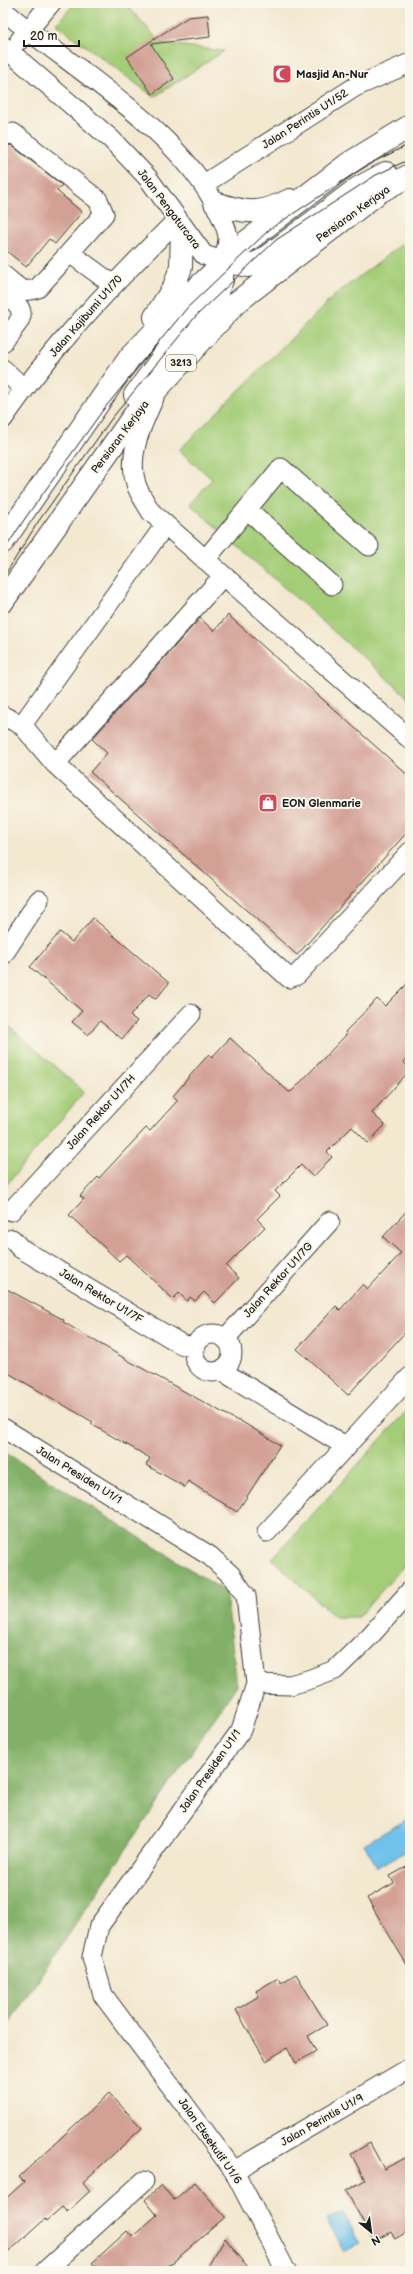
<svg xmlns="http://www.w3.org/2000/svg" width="413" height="2274" viewBox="0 0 413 2274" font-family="'Balsamiq Sans',sans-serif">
	<rect width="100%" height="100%" fill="#fbf7ec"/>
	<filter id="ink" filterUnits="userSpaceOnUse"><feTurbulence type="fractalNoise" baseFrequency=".025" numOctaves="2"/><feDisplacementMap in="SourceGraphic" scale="8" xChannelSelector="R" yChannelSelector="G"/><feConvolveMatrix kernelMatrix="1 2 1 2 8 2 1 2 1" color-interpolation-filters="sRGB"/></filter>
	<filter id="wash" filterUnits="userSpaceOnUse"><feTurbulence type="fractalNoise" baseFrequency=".012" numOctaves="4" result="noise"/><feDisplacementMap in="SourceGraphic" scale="16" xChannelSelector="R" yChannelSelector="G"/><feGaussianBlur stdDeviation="0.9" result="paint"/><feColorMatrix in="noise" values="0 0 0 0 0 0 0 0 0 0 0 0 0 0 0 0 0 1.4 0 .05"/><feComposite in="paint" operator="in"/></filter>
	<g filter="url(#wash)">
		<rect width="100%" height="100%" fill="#f3e8d0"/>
		<path fill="#a4cd78" stroke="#60744a" d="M 75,3 L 125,3 L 161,43 L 224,51 L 154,97 L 56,24 Z
			M 410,238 L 410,699 L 190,504 L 212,479 L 179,450 L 335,295 Z
			M 3,1021 L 84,1092 L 3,1189 Z
			M 410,1407 L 410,1559 L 358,1617 L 335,1617 L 272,1559 Z"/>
		<path fill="#83b068" stroke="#506642" d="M 3,1451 L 226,1592 L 237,1685 L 3,2032 Z"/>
		<path fill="#70c2ec" stroke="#466f84" d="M 406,1820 L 410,1827 L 410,1849 L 377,1867 L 364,1844 Z
			M 343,2212 L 360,2243 L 344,2252 L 326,2220 Z"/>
		<g id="blocks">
			<path fill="#d3a095" d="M 208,15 L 210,37 L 151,44 L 174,79 L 152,94 L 127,57 L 188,17 Z
				M 11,145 L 62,185 L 57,191 L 82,212 L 55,244 L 49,239 L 26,267 L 3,248 L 3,147 Z
				M 228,615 L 410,777 L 410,829 L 297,955 L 90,772 L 107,753 L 92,739 L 200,618 L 214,631 Z
				M 93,918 L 169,983 L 156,999 L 149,994 L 130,1016 L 137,1021 L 122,1039 L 100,1021 L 88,1035 L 72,1022 L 82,1011 L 30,967 L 60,932 L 72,942 Z
				M 410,981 L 410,1055 L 404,1062 L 410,1070 L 372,1113 L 385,1125 L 368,1143 L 352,1127 L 327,1152 L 332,1157 L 313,1177 L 301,1165 L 275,1191 L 280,1196 L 257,1219 L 265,1227 L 226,1266 L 239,1278 L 215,1303 L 204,1292 L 195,1301 L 190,1297 L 187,1301 L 179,1293 L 173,1299 L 126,1255 L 119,1261 L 69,1215 L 84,1199 L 80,1196 L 98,1177 L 99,1178 L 146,1128 L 150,1131 L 178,1100 L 173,1096 L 195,1070 L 209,1054 L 212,1057 L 230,1038 L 289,1092 L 292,1091 L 347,1034 L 345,1032 L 377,999 L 385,1006 Z
				M 410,1207 L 410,1327 L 348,1395 L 297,1349 L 336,1306 L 340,1310 L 363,1284 L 368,1289 L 401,1253 L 383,1237 Z
				M 3,1287 L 64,1320 L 63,1322 L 129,1361 L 238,1421 L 239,1420 L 280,1445 L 237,1512 L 188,1481 L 185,1487 L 146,1465 L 150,1458 L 91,1424 L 93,1422 L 3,1370 Z
				M 410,1865 L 410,1970 L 367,1898 L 394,1883 L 390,1876 Z
				M 296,1974 L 327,2025 L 308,2036 L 316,2051 L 296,2063 L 287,2048 L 266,2061 L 236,2010 L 259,1996 L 256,1991 L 278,1978 L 281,1983 Z
				M 109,2093 L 142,2128 L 83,2182 L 90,2191 L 67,2212 L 62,2207 L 46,2221 L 45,2219 L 3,2257 L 3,2201 L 24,2182 L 19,2177 Z
				M 370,2143 L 384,2169 L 405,2158 L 410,2167 L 410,2230 L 395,2239 L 391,2232 L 374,2241 L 346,2191 L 365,2180 L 351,2154 Z
				M 195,2182 L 225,2217 L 163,2271 L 100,2271 L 92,2263 L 127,2231 L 132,2237 L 157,2215 L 145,2200 L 161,2185 L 174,2200 Z
				M 225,2238 L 251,2271 L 205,2271 Z"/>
		</g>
	</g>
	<g filter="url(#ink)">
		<use href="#blocks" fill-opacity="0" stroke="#3c3b37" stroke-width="1"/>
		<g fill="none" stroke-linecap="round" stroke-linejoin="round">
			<g stroke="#3c3b37" stroke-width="21">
				<path id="minor" d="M 3,10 C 71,68 181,130 219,212 C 222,219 228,230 228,238 C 228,245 225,254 223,261 L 204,255 L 148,178 L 111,139 L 3,46
					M 20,40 L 51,3
					M 3,136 L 13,133 L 98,200 L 104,214 L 38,288 C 21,295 16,285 3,275
					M 204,184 L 355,87 L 410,63
					M 70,253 L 112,284
					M 3,292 C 32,314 22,317 3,342
					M 3,369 L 24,389
					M 154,398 C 142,425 127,454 136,484 C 139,494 146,503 151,512 L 410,739
					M 3,419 C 53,346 115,282 177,220
					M 248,510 L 332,585
					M 205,560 L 281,468 L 369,546
					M 3,716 L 22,725 L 55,764 L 289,978 L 297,975 L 410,852
					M 22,725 L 165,525
					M 55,764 L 223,576
					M 3,955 L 39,900
					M 11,1211 L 191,1014
					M 12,1239 L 20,1248 L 181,1344 L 195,1348
					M194 1353a19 19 0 1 1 38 0a19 19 0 1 1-38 0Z
					M 225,1339 L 330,1221
					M 224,1368 L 230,1376 L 347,1447
					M 3,1428 L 210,1556 L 231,1575 L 246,1596 L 256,1684 L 241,1730 L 99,1926 L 92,1957 L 103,1995 L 234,2171 L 286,2271
					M 267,1532 L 410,1377
					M 256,1684 L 290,1685 L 311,1679 L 335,1670 L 370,1636 L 410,1591
					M 234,2171 L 410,2068
					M 45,2271 L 144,2181"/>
			</g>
			<g stroke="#3c3b37" stroke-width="24">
				<path id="major" d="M 215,203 C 249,214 258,215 290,200
					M 223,261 L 248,266 L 261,261 L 358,188 L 386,173
					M 155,317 L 174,287 L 181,267 L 182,228
					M 135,395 L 176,339 L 214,298 L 222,280 L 223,261
					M 3,542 L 130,357 L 194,291 L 242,245 L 348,164 L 410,126
					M 3,601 L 137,411 L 236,303 L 379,192 L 410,175"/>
			</g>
			<use href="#minor" stroke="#fff" stroke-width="19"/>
			<use href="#major" stroke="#fff" stroke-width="22"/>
			<path stroke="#1c1c1c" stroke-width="1" d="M 3,552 L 26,517 L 103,410 L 187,308 L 270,229 L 367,165 L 410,144
				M 3,578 L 38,522 L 112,418 L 196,316 L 276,240 L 376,175 L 410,159"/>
		</g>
	</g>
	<defs>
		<g id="mosque-square" transform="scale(1)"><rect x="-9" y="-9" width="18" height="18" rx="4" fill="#d1495b" stroke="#fbf7ec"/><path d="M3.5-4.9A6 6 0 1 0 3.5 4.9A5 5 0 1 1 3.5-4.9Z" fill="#fff"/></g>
		<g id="shop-square" transform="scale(1)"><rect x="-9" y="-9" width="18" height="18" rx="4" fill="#d1495b" stroke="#fbf7ec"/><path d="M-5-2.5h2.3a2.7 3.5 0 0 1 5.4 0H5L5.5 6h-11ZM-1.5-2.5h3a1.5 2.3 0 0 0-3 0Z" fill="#fff"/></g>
	</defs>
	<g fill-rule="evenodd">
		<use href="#mosque-square" x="282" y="74"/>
		<use href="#shop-square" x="268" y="803"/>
	</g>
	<g text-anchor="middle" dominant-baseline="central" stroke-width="4" stroke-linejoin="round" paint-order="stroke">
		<rect fill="#fbf7ec" stroke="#5f5e5a" stroke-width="1" x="166" y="355" width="30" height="16" rx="3"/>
		<g font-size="10" font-weight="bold" fill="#1c1c1c">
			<text x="181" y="363">3213</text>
		</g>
		<g font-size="11" font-weight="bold" fill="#1c1c1c" stroke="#fbf7ec" text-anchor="start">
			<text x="296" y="74">Masjid An-Nur</text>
			<text x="282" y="803">EON Glenmarie</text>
		</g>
		<g font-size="11" fill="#1c1c1c" stroke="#fbf7ec">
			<text transform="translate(305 119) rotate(-33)">Jalan Perintis U1/52</text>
			<text transform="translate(169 209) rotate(53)">Jalan Pengaturcara</text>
			<text transform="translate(353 214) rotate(-36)">Persiaran Kerjaya</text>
			<text transform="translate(86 316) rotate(-49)">Jalan Kajibumi U1/70</text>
			<text transform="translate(120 437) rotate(-53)">Persiaran Kerjaya</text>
			<text transform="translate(101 1112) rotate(-48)">Jalan Rektor U1/7H</text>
			<text transform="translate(278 1280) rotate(-48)">Jalan Rektor U1/7G</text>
			<text transform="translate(101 1296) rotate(31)">Jalan Rektor U1/7F</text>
			<text transform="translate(79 1475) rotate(32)">Jalan Presiden U1/1</text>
			<text transform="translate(210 1771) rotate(-55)">Jalan Presiden U1/1</text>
			<text transform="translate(322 2120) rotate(-30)">Jalan Perintis U1/9</text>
			<text transform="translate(210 2141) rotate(55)">Jalan Eksekutif U1/6</text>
		</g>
	</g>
	<rect width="413" height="2274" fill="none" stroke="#fbf7ec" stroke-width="16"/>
	<g transform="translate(371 2232) rotate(151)" stroke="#fbf7ec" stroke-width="3" paint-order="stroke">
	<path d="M0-3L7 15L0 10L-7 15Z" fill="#1c1c1c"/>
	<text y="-6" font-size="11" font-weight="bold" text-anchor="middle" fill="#1c1c1c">N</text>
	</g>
	<path d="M24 40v6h55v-6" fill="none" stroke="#1c1c1c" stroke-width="2"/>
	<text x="30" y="40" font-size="12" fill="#1c1c1c" stroke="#fbf7ec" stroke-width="3" paint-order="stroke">20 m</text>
</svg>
